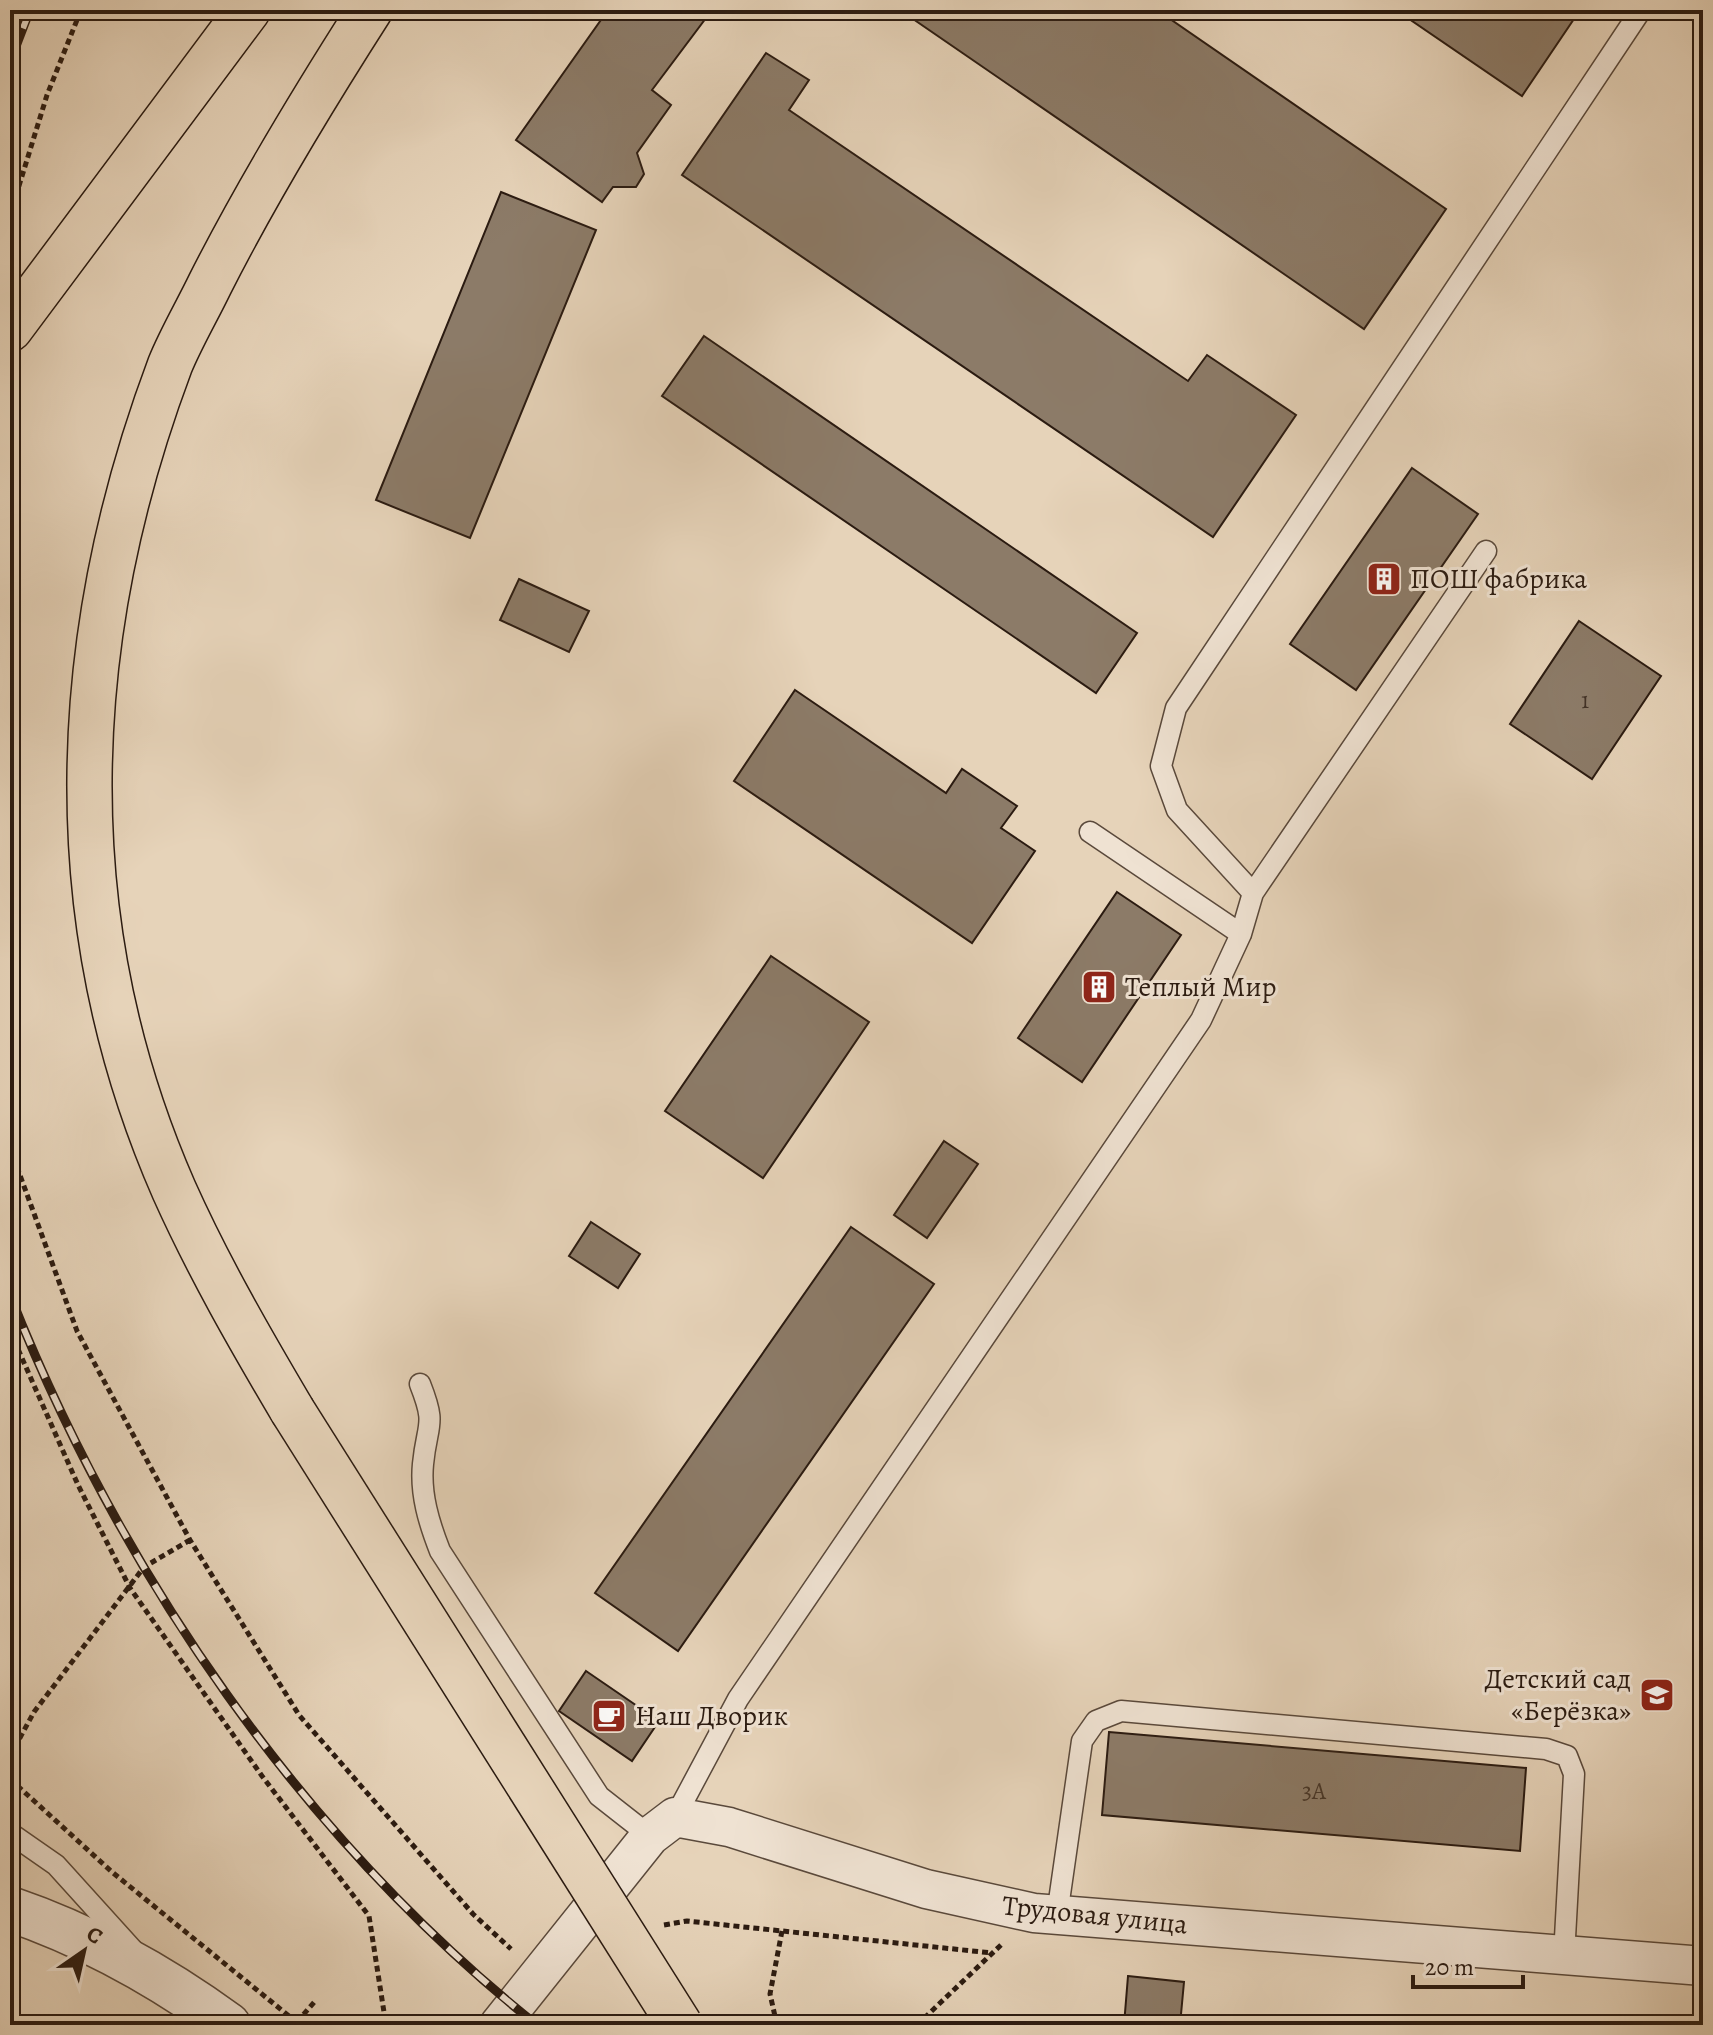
<svg xmlns="http://www.w3.org/2000/svg" width="1713" height="2035" viewBox="0 0 1713 2035" font-family="Alegreya,serif">
	<rect width="100%" height="100%" fill="#e6d3b9"/>
	<filter id="stains"><feTurbulence type="fractalNoise" baseFrequency=".0025" numOctaves="4"/><feColorMatrix values="0 0 0 0 .2 0 0 0 0 .09 0 0 0 0 .02 0 0 0 .5 -.17"/></filter>
	<radialGradient id="worn" r=".72"><stop offset=".6" stop-color="#630" stop-opacity="0"/><stop offset="1" stop-color="#630" stop-opacity=".3"/></radialGradient>
	<path fill="#8c7b68" stroke="#2b1b11" stroke-width="2" d="M 608,10 L 712,10 L 652,90 L 671,105 L 637,153 L 644,174 L 636,187 L 613,187 L 602,202 L 516,140 Z
		M 900,10 L 1157,10 L 1446,209 L 1364,329 Z
		M 1396,10 L 1580,10 L 1522,96 Z
		M 766,53 L 809,80 L 789,110 L 1188,381 L 1207,355 L 1296,415 L 1213,537 L 682,175 Z
		M 501,192 L 596,230 L 470,538 L 376,500 Z
		M 704,336 L 1137,633 L 1096,693 L 662,396 Z
		M 1412,468 L 1478,514 L 1356,690 L 1290,644 Z
		M 519,579 L 589,611 L 569,652 L 500,620 Z
		M 1579,621 L 1661,676 L 1592,779 L 1510,724 Z
		M 795,690 L 946,793 L 962,769 L 1017,806 L 1001,828 L 1035,851 L 972,943 L 734,781 Z
		M 1117,892 L 1181,935 L 1082,1082 L 1018,1038 Z
		M 771,956 L 869,1022 L 763,1178 L 665,1111 Z
		M 944,1141 L 978,1164 L 927,1238 L 894,1215 Z
		M 591,1222 L 640,1254 L 618,1288 L 569,1256 Z
		M 851,1227 L 934,1284 L 678,1651 L 595,1593 Z
		M 586,1671 L 659,1721 L 632,1761 L 559,1711 Z
		M 1109,1732 L 1526,1768 L 1520,1851 L 1102,1815 Z
		M 1128,1976 L 1184,1982 L 1180,2025 L 1124,2025 Z"/>
	<g fill="none" stroke-linecap="round" stroke-linejoin="round">
		<g stroke="#5a493b" stroke-width="23">
			<path id="service" d="M 1090,832 L 1241,934
				M 1253,893 L 1486,551
				M 420,1384 C 437,1427 427,1422 423,1464 C 420,1494 429,1523 440,1551 L 599,1796 L 650,1836
				M 675,1817 L 738,1699 L 1201,1020 L 1241,934 L 1253,893 L 1177,810 L 1161,766 L 1176,708 L 1641,10
				M 10,1833 L 56,1865 L 132,1949
				M 1057,1915 L 1082,1741 L 1096,1721 L 1121,1711 L 1546,1749 L 1567,1756 L 1574,1774 L 1564,1956"/>
		</g>
		<g stroke="#5a493b" stroke-width="41">
			<path id="minor" d="M 499,2025 L 650,1836 L 675,1817 L 729,1827 L 926,1889 L 1034,1913 L 1703,1966"/>
		</g>
		<g stroke="#5a493b" stroke-width="47">
			<path id="tertiary" d="M 10,1909 C 89,1936 161,1976 228,2025"/>
		</g>
		<g stroke="#2b1b11" stroke-width="47">
			<path id="primary" d="M 10,329 L 248,10
				M 292,1410 C 250,1339 208,1266 174,1190 C 56,921 68,637 170,365 C 181,338 197,311 210,284 C 258,189 313,99 370,10"/>
		</g>
		<path stroke="#2b1b11" stroke-width="5" stroke-dasharray="6 4" stroke-linecap="butt" d="M 10,22 L 15,10
			M 10,215 L 47,95 L 81,10
			M 10,1148 L 77,1331 L 190,1540 L 299,1715 L 473,1914 L 511,1949
			M 10,1331 L 78,1485 L 130,1588 L 262,1776 L 369,1916 L 386,2025
			M 10,1756 L 34,1712 L 144,1567 L 190,1540
			M 10,1779 L 112,1872 L 300,2025
			M 664,1925 L 687,1921 L 992,1953
			M 297,2022 L 316,2000
			M 453,2025 L 465,2021
			M 777,2025 L 770,1994 L 782,1931
			M 917,2025 L 1002,1944"/>
		<use href="#service" stroke="#efe2d2" stroke-width="20"/>
		<use href="#minor" stroke="#efe2d2" stroke-width="38"/>
		<use href="#tertiary" stroke="#efe2d2" stroke-width="44"/>
		<use href="#primary" stroke="#e6d3b9" stroke-width="44"/>
		<g stroke="#2b1b11" stroke-width="9">
			<path id="rail" d="M 10,62 L 30,10
				M 10,1295 C 121,1574 301,1837 537,2025"/>
		</g>
		<use href="#rail" stroke="#efe2d2" stroke-width="6" stroke-dasharray="18" stroke-linecap="butt"/>
		<g stroke="#2b1b11" stroke-width="47" stroke-linecap="butt">
			<path id="primary-bridge" d="M 292,1410 L 680,2025"/>
		</g>
		<use href="#primary-bridge" stroke="#e6d3b9" stroke-width="44"/>
	</g>
	<defs>
		<g id="building-square" transform="scale(1.8)"><rect x="-9" y="-9" width="18" height="18" rx="4" fill="#8f2418" stroke="#efe2d2"/><path d="M-4-6H4V6H1V3H-1V6H-4ZM-2.5-4.3h1.7v1.8h-1.7ZM.8-4.3h1.7v1.8H.8ZM-2.5-1h1.7V.8h-1.7ZM.8-1h1.7V.8H.8Z" fill="#fff"/></g>
		<g id="school-square" transform="scale(1.8)"><rect x="-9" y="-9" width="18" height="18" rx="4" fill="#8f2418" stroke="#efe2d2"/><path d="M0-5L7-2L0 1L-7-2ZM-4 1L0 2.5L4 1V4Q0 6-4 4Z" fill="#fff"/></g>
		<g id="cafe-square" transform="scale(1.8)"><rect x="-9" y="-9" width="18" height="18" rx="4" fill="#8f2418" stroke="#efe2d2"/><path d="M-5.5-4.5H6V0H3Q3 3.5 0 3.5H-2.5Q-5.5 3.5-5.5 0ZM3-3.2v2h1.7v-2ZM-6 4.5H4V6H-6Z" fill="#fff"/></g>
	</defs>
	<g fill-rule="evenodd">
		<use href="#building-square" x="1384" y="579"/>
		<use href="#building-square" x="1099" y="987"/>
		<use href="#school-square" x="1657" y="1695"/>
		<use href="#cafe-square" x="609" y="1716"/>
	</g>
	<g text-anchor="middle" dominant-baseline="central" stroke-width="6" stroke-linejoin="round" paint-order="stroke">
		<g font-size="24" fill="#433327">
			<text x="1585" y="700">1</text>
			<text x="1314" y="1791">3А</text>
		</g>
		<g font-size="28" fill="#2b1b11" stroke="#efe2d2" text-anchor="start">
			<text x="1410" y="579">ПОШ фабрика</text>
			<text x="1125" y="987">Теплый Мир</text>
			<text x="1631" y="1679" text-anchor="end">Детский сад<tspan x="1631" dy="32">«Берёзка»</tspan></text>
			<text x="635" y="1716">Наш Дворик</text>
		</g>
		<g font-size="28" fill="#2b1b11" stroke="#efe2d2">
			<text transform="translate(1095 1915) rotate(6)">Трудовая улица</text>
		</g>
	</g>
	<rect width="1713" height="2035" fill="none" stroke="#e6d3b9" stroke-width="40"/>
	<rect x="12" y="12" width="1689" height="2011" fill="none" stroke="#2b1b11" stroke-width="4"/>
	<rect x="20" y="20" width="1673" height="1995" fill="none" stroke="#2b1b11" stroke-width="2"/>
	<g transform="translate(84 1951) rotate(34)" stroke="#efe2d2" stroke-width="6" paint-order="stroke">
	<path d="M0-6L14 30L0 20L-14 30Z" fill="#2b1b11"/>
	<text y="-12" font-size="22" font-weight="bold" text-anchor="middle" fill="#2b1b11">С</text>
	</g>
	<path d="M1413 1975v12h110v-12" fill="none" stroke="#2b1b11" stroke-width="4"/>
	<text x="1425" y="1975" font-size="24" fill="#2b1b11" stroke="#efe2d2" stroke-width="6" paint-order="stroke">20 m</text>
	<rect width="100%" height="100%" filter="url(#stains)"/>
	<rect width="100%" height="100%" fill="url(#worn)"/>
</svg>
